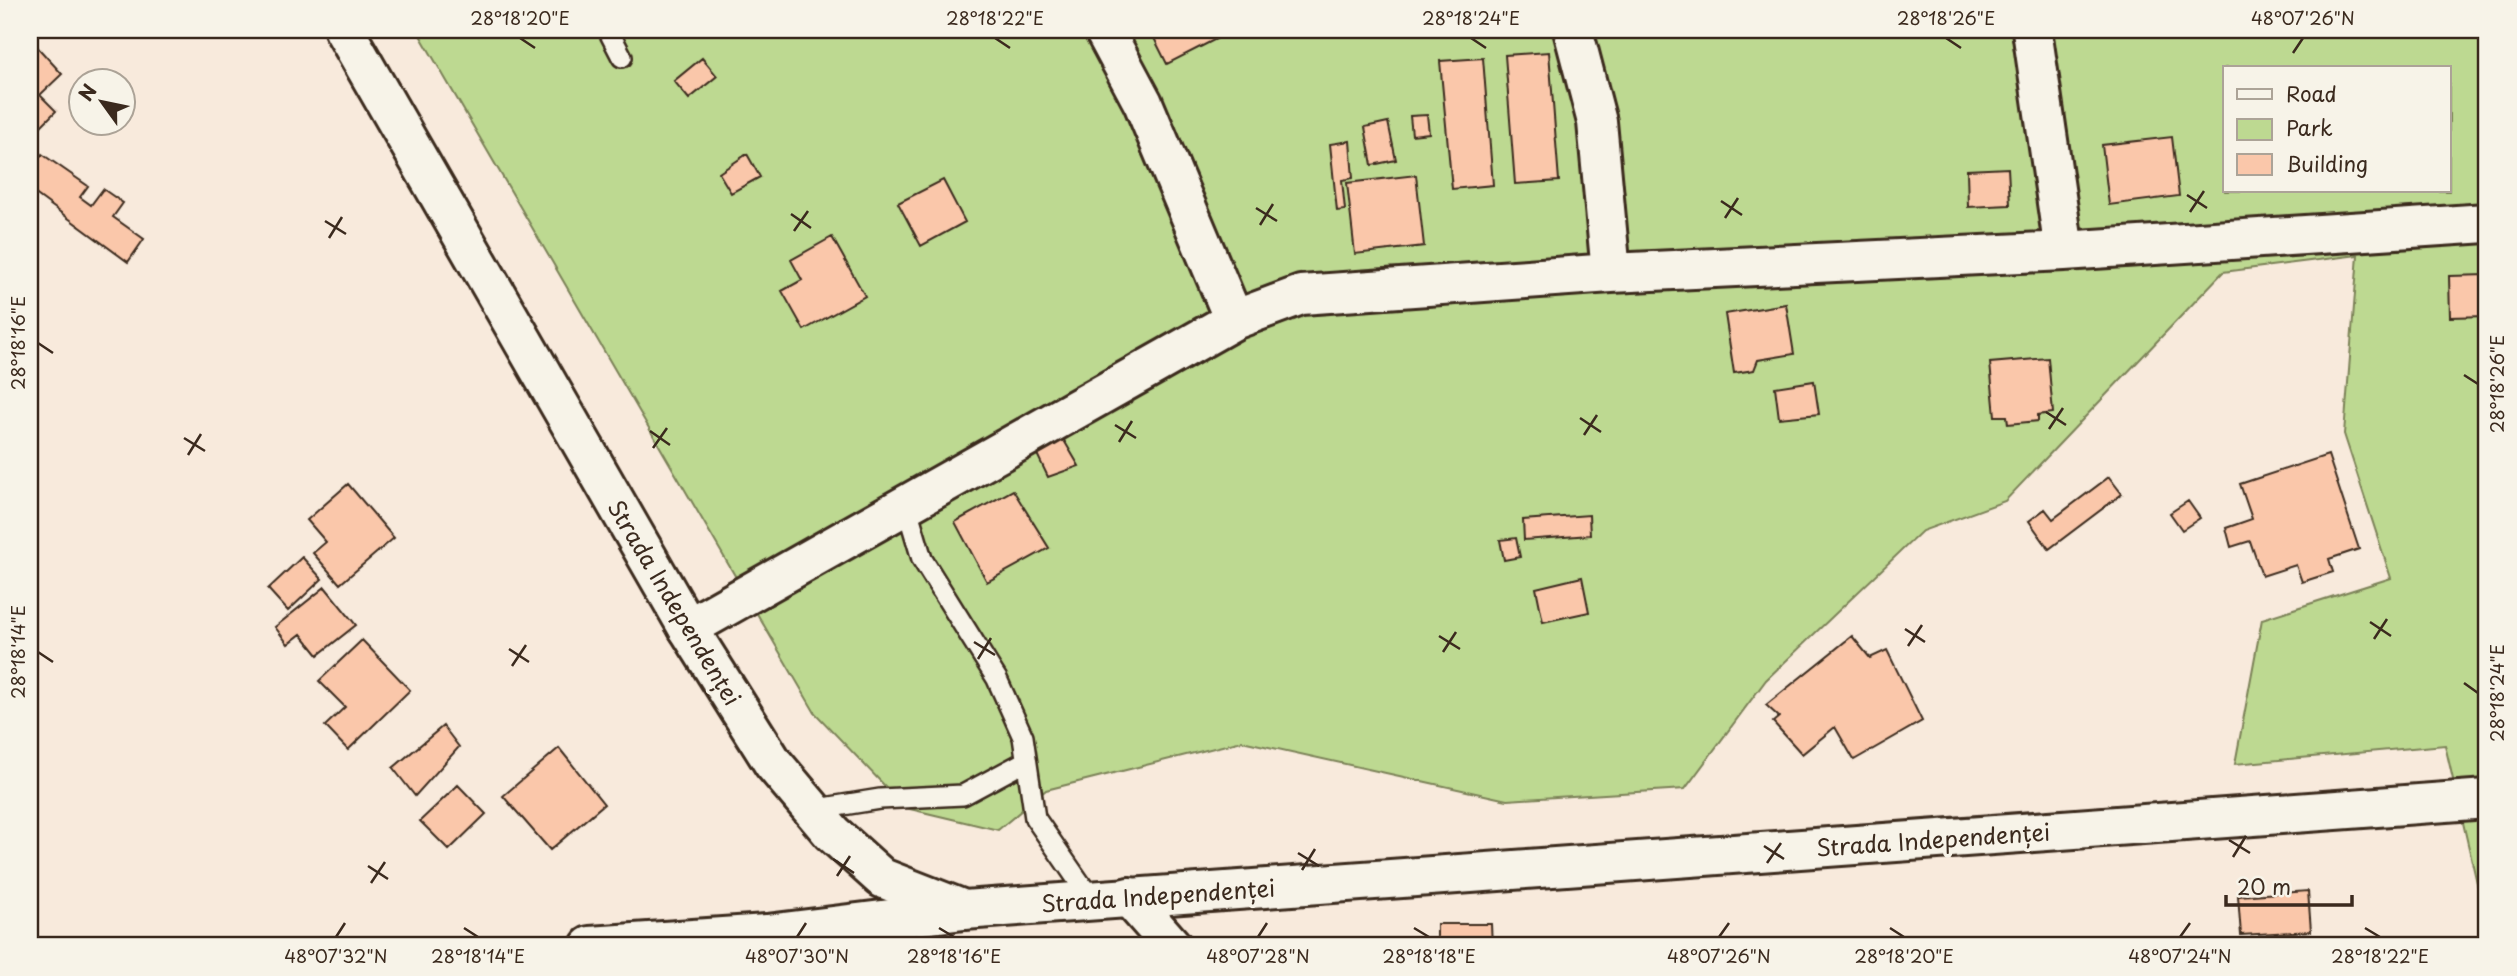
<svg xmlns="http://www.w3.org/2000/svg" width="2517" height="976" viewBox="0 0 2517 976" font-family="'Playpen Sans',sans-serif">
	<rect width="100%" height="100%" fill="#f8eadc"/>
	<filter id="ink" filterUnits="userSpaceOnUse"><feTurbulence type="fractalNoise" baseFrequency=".0143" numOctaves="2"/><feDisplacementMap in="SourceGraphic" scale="14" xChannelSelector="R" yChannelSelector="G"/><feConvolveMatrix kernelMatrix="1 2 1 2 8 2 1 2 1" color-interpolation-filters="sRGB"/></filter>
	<g filter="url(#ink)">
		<path fill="#bdd991" stroke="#7c8258" stroke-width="2" fill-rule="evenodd" d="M 417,30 L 2487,30 L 2487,926 L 2445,745 L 2235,764 L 2262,619 L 2391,578 L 2344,434 L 2358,255 L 2223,272 L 2005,501 L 1922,531 L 1766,680 L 1685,789 L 1507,800 L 1242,741 L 1046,790 L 998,830 L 906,808 L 815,713 ZM 2225,68 L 2449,68 L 2449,191 L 2225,191 Z"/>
		<path fill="#fac7aa" stroke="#3b2a1e" stroke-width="2" d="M 1150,30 L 1214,30 L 1218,38 L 1167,64 Z
			M 30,39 L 62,74 L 40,95 L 56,111 L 30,137 Z
			M 1549,52 L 1559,181 L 1515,184 L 1505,55 Z
			M 702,58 L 717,76 L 689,99 L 674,81 Z
			M 1483,58 L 1493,185 L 1452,189 L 1440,61 Z
			M 1427,115 L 1429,133 L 1412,135 L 1410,116 Z
			M 1388,122 L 1396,160 L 1372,165 L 1365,127 Z
			M 2172,137 L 2179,196 L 2109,205 L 2102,145 Z
			M 1350,141 L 1353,178 L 1342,180 L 1345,210 L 1337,211 L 1330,144 Z
			M 42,154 L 88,186 L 80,197 L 91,205 L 103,189 L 123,203 L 113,217 L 144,239 L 128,262 L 30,190 L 30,171 Z
			M 747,154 L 760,177 L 731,193 L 719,173 Z
			M 2008,168 L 2010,205 L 1968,207 L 1967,170 Z
			M 1416,175 L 1424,246 L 1355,254 L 1347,183 Z
			M 943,180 L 965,222 L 921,246 L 898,203 Z
			M 832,237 L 865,296 L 804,330 L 782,291 L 802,280 L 791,260 Z
			M 2487,275 L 2487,316 L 2450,317 L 2449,276 Z
			M 1786,304 L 1794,354 L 1758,360 L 1754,370 L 1734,373 L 1725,314 Z
			M 2048,358 L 2053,413 L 2038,415 L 2038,421 L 2008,424 L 2007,416 L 1995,416 L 1990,363 Z
			M 1814,381 L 1819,414 L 1779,418 L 1775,387 Z
			M 1062,437 L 1079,466 L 1048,477 L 1036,452 Z
			M 2328,455 L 2359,549 L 2329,559 L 2333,572 L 2302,582 L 2296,565 L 2262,576 L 2250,541 L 2231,547 L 2226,528 L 2252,519 L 2240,484 Z
			M 2109,477 L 2122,494 L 2049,549 L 2029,521 L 2045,509 L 2053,519 Z
			M 348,484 L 394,538 L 340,584 L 313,553 L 326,542 L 307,520 Z
			M 1013,490 L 1049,548 L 987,582 L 955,522 Z
			M 2188,501 L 2200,518 L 2182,530 L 2170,513 Z
			M 1589,515 L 1590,535 L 1524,540 L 1523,520 Z
			M 1516,538 L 1520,557 L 1504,560 L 1500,540 Z
			M 302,557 L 322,579 L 288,611 L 268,589 Z
			M 1582,577 L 1589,612 L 1543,622 L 1536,588 Z
			M 325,587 L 356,625 L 318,655 L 301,634 L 288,644 L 275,627 Z
			M 1852,636 L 1870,658 L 1887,650 L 1922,721 L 1854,760 L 1835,727 L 1802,754 L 1773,722 L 1779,717 L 1766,705 Z
			M 362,640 L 410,690 L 348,750 L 325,726 L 345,707 L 319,681 Z
			M 443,726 L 459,747 L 415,796 L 393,768 Z
			M 559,748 L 604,804 L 550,850 L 503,796 Z
			M 458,785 L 486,814 L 449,850 L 420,821 Z
			M 2308,891 L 2311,931 L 2241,935 L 2238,896 Z
			M 1437,924 L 1491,924 L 1492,946 L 1437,946 Z"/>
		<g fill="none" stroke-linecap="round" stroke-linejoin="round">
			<g stroke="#3b2a1e" stroke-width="24">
				<path id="service" d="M 608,30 L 622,57
					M 906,505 L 922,559 L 997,679 L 1023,737 L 1035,818 L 1091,899
					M 812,810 L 880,799 L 963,795 L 1026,761"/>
			</g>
			<g stroke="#3b2a1e" stroke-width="44">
				<path id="minor" d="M 1104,30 L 1143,103 L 1234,320
					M 1573,30 L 1597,122 L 1611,273
					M 2032,30 L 2064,251
					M 688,628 L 1234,320 L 1301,295 L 1611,273 L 2064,251 L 2487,223
					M 1129,897 L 1172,946
					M 590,946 L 767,934 L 964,910"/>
			</g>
			<g stroke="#3b2a1e" stroke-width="44">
				<path id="secondary" d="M 344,30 L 688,628 L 773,763 L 832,833 L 882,878 L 964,910 L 2487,799"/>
			</g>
			<use href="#service" stroke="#f7f3e8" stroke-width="19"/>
			<use href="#minor" stroke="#f7f3e8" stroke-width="38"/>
			<use href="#secondary" stroke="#f7f3e8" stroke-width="38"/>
		</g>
	</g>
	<path fill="none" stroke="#3b2a1e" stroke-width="2.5" d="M 520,38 L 535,48M 995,38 L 1010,48M 1471,38 L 1486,48M 1946,38 L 1961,48M 2293,53 L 2303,38M 2187,195 L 2207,208M 1721,201 L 1742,215M 1256,208 L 1277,221M 2190,212 L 2204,191M 791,214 L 811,228M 1725,218 L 1738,198M 325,221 L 346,234M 1260,225 L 1273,204M 794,231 L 808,211M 329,238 L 342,217M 38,343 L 53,353M 2464,375 L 2478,384M 2046,412 L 2066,425M 1580,418 L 1601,432M 1115,425 L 1136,438M 2049,429 L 2063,408M 650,431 L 670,445M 1584,435 L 1597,415M 184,438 L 205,451M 1119,442 L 1132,421M 653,448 L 667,428M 188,455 L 201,434M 2370,622 L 2391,636M 1905,629 L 1925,642M 1439,636 L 1460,649M 2374,639 L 2387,619M 974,642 L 995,655M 1908,646 L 1922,625M 509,649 L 529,662M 38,652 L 53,662M 1443,652 L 1456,632M 978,659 L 991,638M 512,666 L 526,645M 2464,683 L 2478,693M 2229,840 L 2250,853M 1764,846 L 1784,859M 1298,853 L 1319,866M 2233,857 L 2246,836M 833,859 L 854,873M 1767,863 L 1781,843M 368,866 L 388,879M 1302,870 L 1315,849M 837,876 L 850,856M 371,883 L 385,862M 464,928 L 478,937M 939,928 L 954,937M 1414,928 L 1429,937M 1890,928 L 1904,937M 2365,928 L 2380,937M 336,937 L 345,923M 797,937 L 806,923M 1258,937 L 1267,923M 1719,937 L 1729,923M 2180,937 L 2190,923"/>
	<g text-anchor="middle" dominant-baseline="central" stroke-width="7" stroke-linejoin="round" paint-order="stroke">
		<g font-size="23" fill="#3b2a1e" stroke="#f7f3e8">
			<text transform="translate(675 602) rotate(59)">Strada Independenței</text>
			<text transform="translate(1933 839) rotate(-4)">Strada Independenței</text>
			<text transform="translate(1158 895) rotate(-4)">Strada Independenței</text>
		</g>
	</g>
	<rect width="2517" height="976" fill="none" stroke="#f7f3e8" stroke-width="77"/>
	<rect x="2223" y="66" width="228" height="126" fill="#f7f3e8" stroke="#aca397" stroke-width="2"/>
	<rect x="2237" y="89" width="35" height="10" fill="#f7f3e8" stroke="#aca397" stroke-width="2"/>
	<text x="2286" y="102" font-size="21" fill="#3b2a1e">Road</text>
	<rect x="2237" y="119" width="35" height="21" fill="#bdd991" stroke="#aca397" stroke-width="2"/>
	<text x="2286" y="136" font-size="21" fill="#3b2a1e">Park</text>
	<rect x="2237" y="154" width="35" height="21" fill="#fac7aa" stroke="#aca397" stroke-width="2"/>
	<text x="2286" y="172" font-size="21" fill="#3b2a1e">Building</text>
	<g transform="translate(102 102) rotate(303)"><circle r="33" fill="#f7f3e8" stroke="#aca397" stroke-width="2"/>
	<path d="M0-5L12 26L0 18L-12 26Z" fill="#3b2a1e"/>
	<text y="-10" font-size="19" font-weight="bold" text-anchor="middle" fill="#3b2a1e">N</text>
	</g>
	<path d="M2226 895v10h126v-10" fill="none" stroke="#3b2a1e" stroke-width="3.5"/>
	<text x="2237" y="895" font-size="21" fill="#3b2a1e" stroke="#f7f3e8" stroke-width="5" paint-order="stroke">20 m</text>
	<rect x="38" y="38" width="2440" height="899" fill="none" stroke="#3b2a1e" stroke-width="2.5"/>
	<g font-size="18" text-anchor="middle" fill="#3b2a1e">
		<text x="520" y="25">28°18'20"E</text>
		<text x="995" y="25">28°18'22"E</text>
		<text x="1471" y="25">28°18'24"E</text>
		<text x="1946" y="25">28°18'26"E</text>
		<text x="2303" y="25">48°07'26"N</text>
		<text transform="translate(19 343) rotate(-90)" y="6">28°18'16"E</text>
		<text transform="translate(2498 384) rotate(-90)" y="6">28°18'26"E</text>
		<text transform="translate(19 652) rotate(-90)" y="6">28°18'14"E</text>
		<text transform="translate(2498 693) rotate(-90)" y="6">28°18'24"E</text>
		<text x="336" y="963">48°07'32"N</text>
		<text x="478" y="963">28°18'14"E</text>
		<text x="797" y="963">48°07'30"N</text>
		<text x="954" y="963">28°18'16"E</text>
		<text x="1258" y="963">48°07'28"N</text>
		<text x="1429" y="963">28°18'18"E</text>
		<text x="1719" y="963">48°07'26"N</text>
		<text x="1904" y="963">28°18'20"E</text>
		<text x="2180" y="963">48°07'24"N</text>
		<text x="2380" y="963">28°18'22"E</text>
	</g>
</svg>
